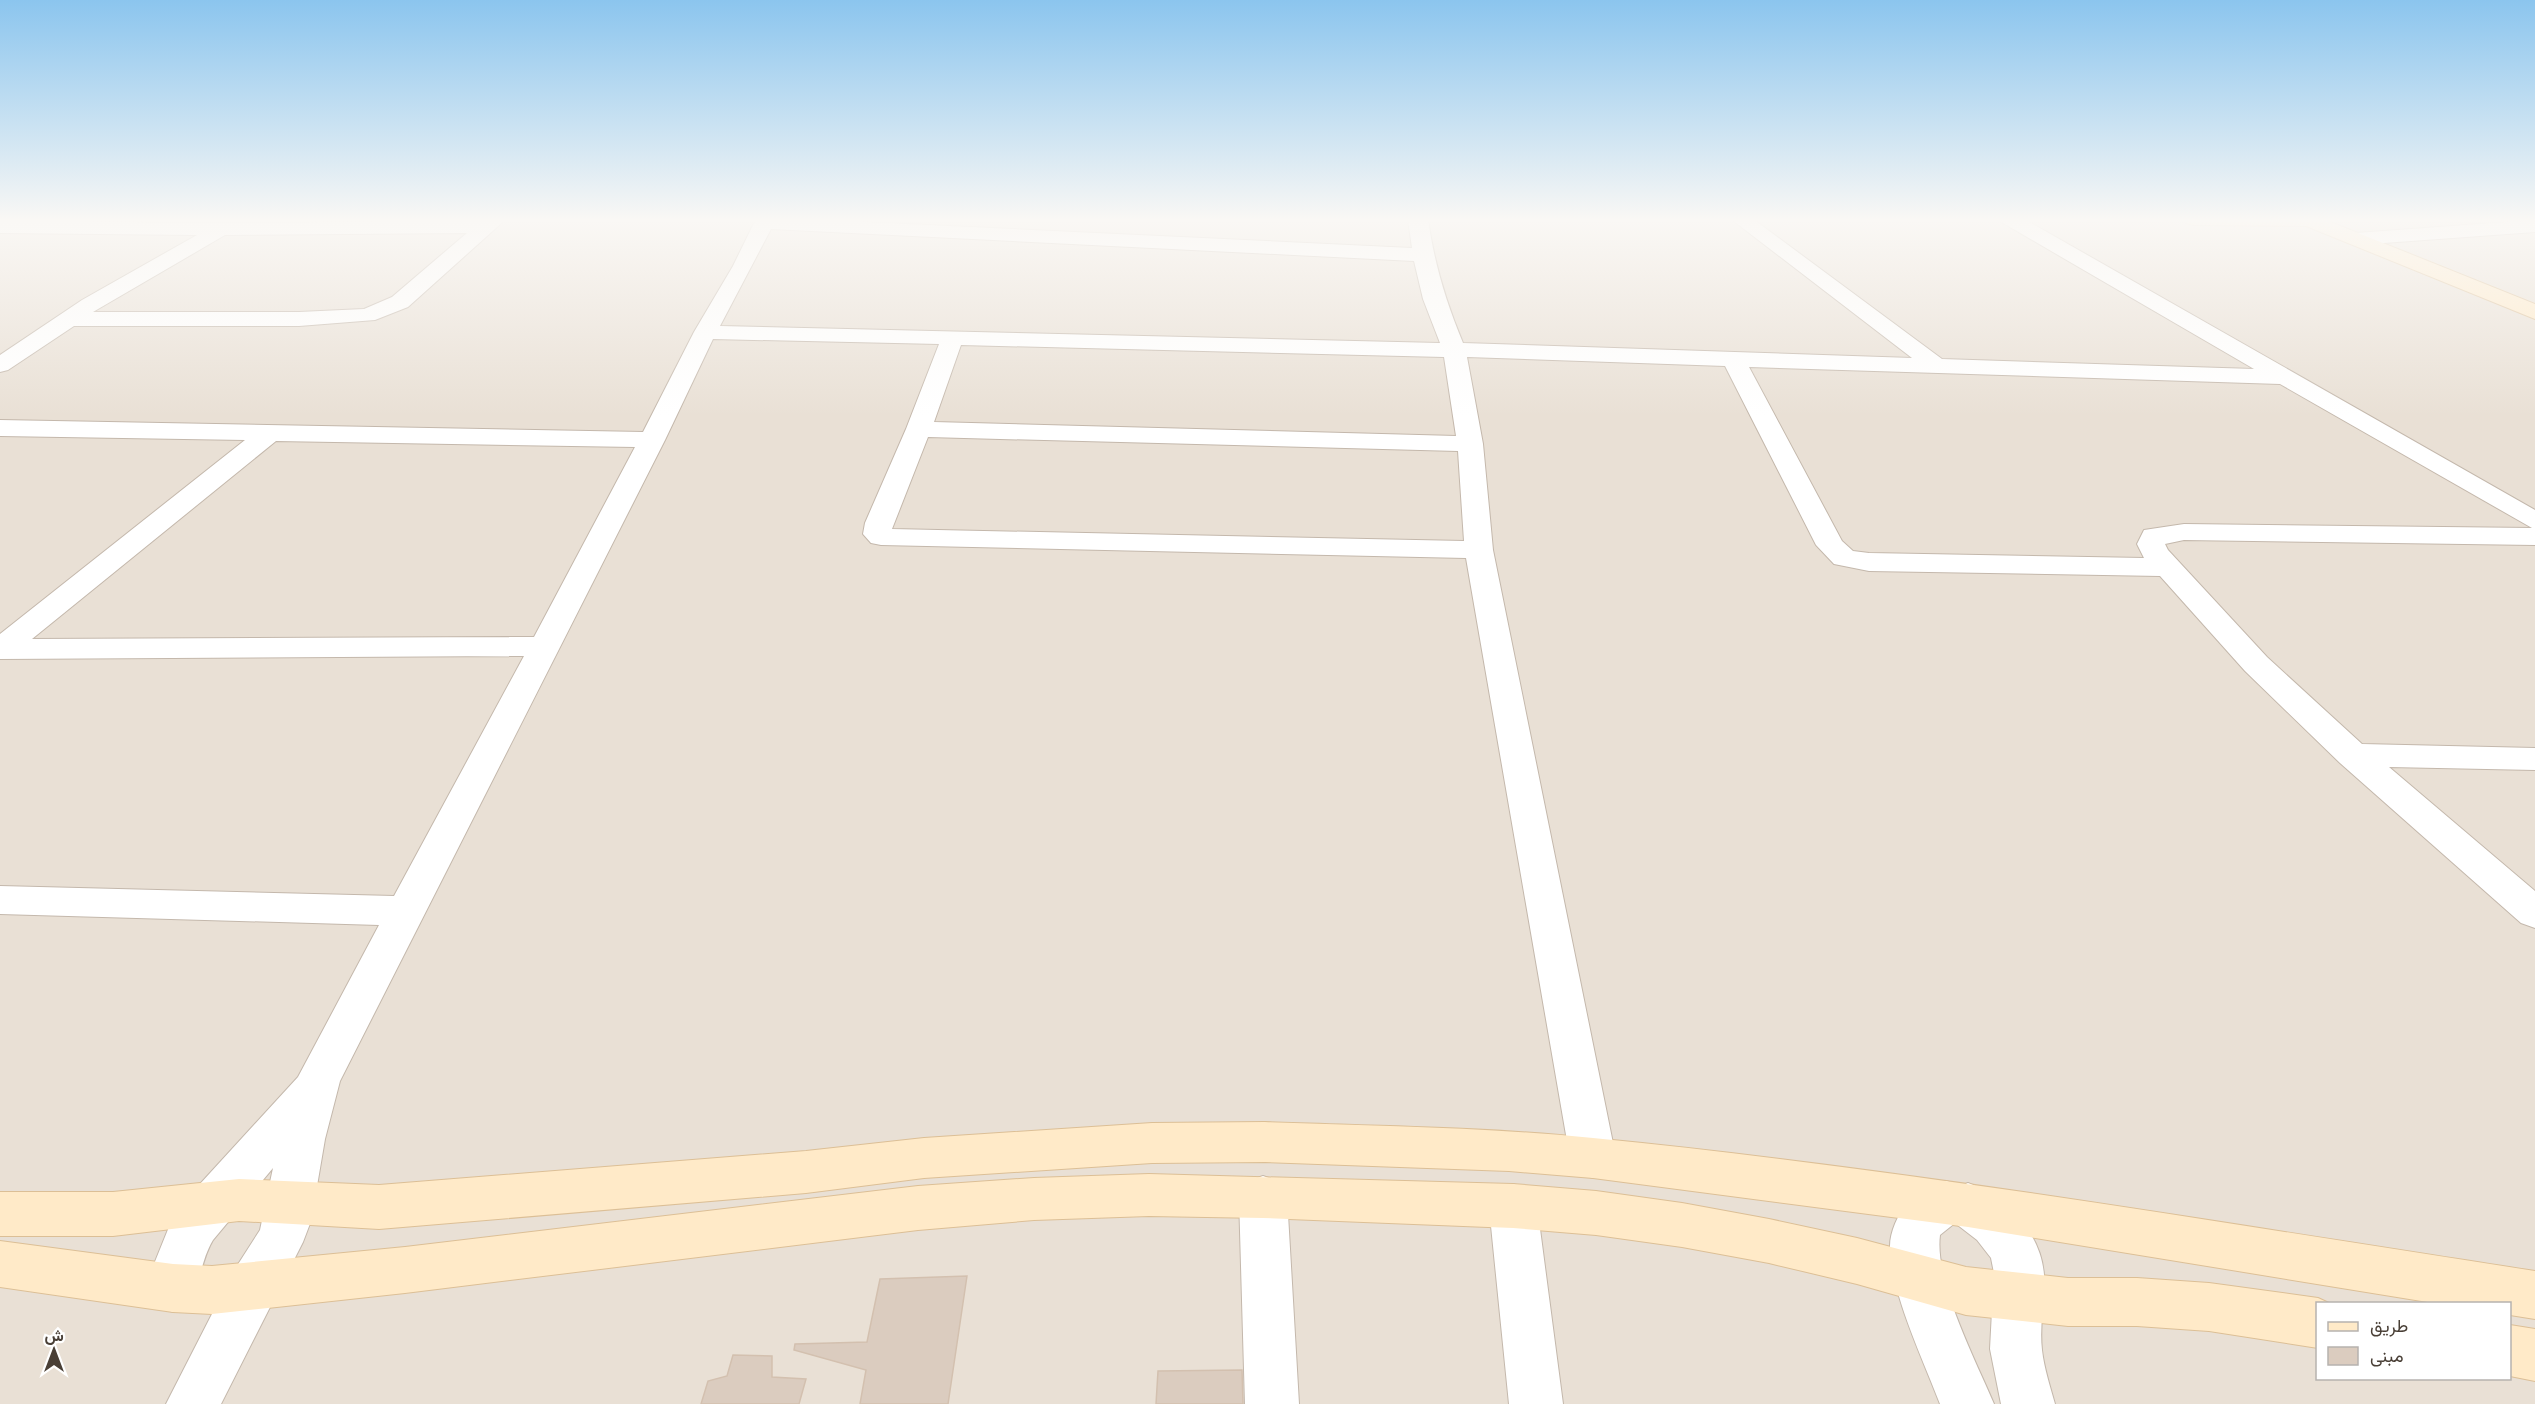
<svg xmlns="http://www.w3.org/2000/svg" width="2535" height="1404" viewBox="0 0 2535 1404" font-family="'Alegreya Sans',Vazirmatn,sans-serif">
	<rect width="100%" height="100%" fill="#f5efe8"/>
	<path fill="#e9e0d5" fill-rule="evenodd" d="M 0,219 L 2535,219 L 2535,1404 L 0,1404 ZM 2318,1304 L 2510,1304 L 2510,1378 L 2318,1378 Z"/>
	<path fill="#dbccbf" stroke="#d3c0af" stroke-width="1.5" d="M 967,1276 L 948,1404 L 860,1404 L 866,1370 L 794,1350 L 795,1344 L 867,1342 L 880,1279 Z
		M 733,1355 L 772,1356 L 772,1377 L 806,1379 L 799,1404 L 701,1404 L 708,1381 L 727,1376 Z
		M 1242,1370 L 1243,1404 L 1156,1404 L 1158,1371 Z"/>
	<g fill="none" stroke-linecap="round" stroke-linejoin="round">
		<g stroke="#c4b8ac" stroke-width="2">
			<path id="street" d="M 484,219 L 506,219 L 408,307 L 375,320 L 299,326 L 74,326 L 8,370 L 0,372 L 0,355 L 82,300 L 197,235 L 0,233 L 0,221 L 220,223 L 480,221 ZM 467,233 L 392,297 L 364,309 L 299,312 L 93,312 L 225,235 Z
				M 756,219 L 801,219 L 1412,248 L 1408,219 L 1428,219 C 1434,263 1446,302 1463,343 L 1912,358 L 1731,219 L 1753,219 L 1942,359 L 2254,369 L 2003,223 L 2000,219 L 2024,219 L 2535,510 L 2535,545 L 2184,540 L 2165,544 L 2168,550 L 2267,657 L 2362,744 L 2535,748 L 2535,770 L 2389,767 L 2535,891 L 2535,928 L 2521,923 L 2340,763 L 2245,671 L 2160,576 L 1869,571 L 1834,564 L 1816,545 L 1725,366 L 1467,357 L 1483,444 L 1493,550 L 1616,1158 L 1609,1172 L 1593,1178 L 1577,1172 L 1570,1158 L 1466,558 L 881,545 L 871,543 L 863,534 L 865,523 L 906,429 L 939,344 L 713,339 L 665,440 L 340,1081 L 325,1139 L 311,1221 L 303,1242 L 221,1404 L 166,1404 L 235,1269 L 260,1230 L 273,1168 L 213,1240 C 201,1260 200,1283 191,1305 L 173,1312 L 155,1305 L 148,1288 L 152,1269 L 171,1222 L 189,1196 L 298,1077 L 379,925 L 0,914 L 0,886 L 394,896 L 524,656 L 0,659 L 0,634 L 245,440 L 0,436 L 0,420 L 643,432 L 694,332 L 733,266 ZM 771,229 L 1414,261 L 1423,299 L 1440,343 L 720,326 ZM 961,345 L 1444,357 L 1456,436 L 934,422 ZM 1749,367 L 2280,384 L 2532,528 L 2184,524 L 2144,530 L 2137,544 L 2144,558 L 1869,553 L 1853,551 L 1842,541 ZM 928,437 L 1458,451 L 1464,541 L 892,529 ZM 276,441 L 635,447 L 534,637 L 32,639 Z
				M 2535,220 L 2535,232 L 2356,245 L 2349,243 L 2346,239 L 2349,235 L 2356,233 Z
				M 1263,1176 L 1280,1182 L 1287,1197 L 1299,1404 L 1245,1404 L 1239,1197 L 1246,1182 Z
				M 1946,1181 L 1961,1186 L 1968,1183 C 2006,1198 2041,1232 2044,1275 C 2045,1300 2039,1325 2042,1350 C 2044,1368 2050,1386 2055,1404 L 2001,1404 L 1990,1349 L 1994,1273 L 1991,1258 L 1977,1240 L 1955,1223 L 1940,1235 C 1934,1281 1976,1361 1994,1404 L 1940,1404 C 1923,1359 1891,1294 1890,1246 C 1890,1232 1898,1214 1907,1204 C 1917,1192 1932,1186 1946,1181 Z
				M 1513,1184 L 1530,1191 L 1537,1206 L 1563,1404 L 1509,1404 L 1489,1206 L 1496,1191 Z"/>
		</g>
		<g stroke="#dcbf96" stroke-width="2">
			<path id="secondary" d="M 2183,219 L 2323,219 L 2535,304 L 2535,319 L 2306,226 L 2193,225 L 2186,223 Z
				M 1265,1122 C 1374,1126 1484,1127 1593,1138 C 1908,1169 2222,1223 2535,1271 L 2535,1319 L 2510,1315 L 2510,1304 L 2440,1304 L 1968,1227 L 1593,1178 L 1509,1171 L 1265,1162 L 1152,1163 L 924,1178 L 806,1193 L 379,1229 L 239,1221 L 113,1236 L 0,1236 L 0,1192 L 113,1192 L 239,1179 L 379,1185 L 806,1151 L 924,1138 L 1152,1123 Z
				M 1149,1174 L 1513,1184 L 1596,1191 L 1682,1203 L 1769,1219 L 1857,1238 L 1966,1267 L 2068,1278 L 2137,1278 L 2209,1283 L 2318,1298 L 2331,1304 L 2318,1304 L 2318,1348 L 2209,1331 L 2137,1326 L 2068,1326 L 1966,1315 L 1857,1284 L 1769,1263 L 1682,1247 L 1596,1235 L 1513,1228 L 1263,1218 L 1149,1216 L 1034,1220 L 918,1230 L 405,1293 L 212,1314 L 173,1312 L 0,1287 L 0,1241 L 173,1264 L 212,1266 L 405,1247 L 918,1186 L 1034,1178 Z
				M 2510,1325 L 2535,1329 L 2535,1381 L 2510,1376 Z"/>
		</g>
		<use href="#street" fill="#fff" fill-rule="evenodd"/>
		<use href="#secondary" fill="#ffeac8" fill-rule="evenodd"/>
	</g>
	<linearGradient id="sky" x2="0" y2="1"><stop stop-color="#8bc5ee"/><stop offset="0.53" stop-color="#faf8f5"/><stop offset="1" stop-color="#faf8f5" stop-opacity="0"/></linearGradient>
	<rect width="2535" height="416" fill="url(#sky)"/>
	<rect x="2316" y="1302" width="195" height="78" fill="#ffffff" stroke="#b6b2af" stroke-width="1.5"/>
	<rect x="2328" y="1322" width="30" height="9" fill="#ffeac8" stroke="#b6b2af" stroke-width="1.5"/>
	<text x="2370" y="1332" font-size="18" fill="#493f36">طريق</text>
	<rect x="2328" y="1347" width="30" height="18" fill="#dbccbf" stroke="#b6b2af" stroke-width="1.5"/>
	<text x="2370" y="1362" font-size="18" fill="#493f36">مبنى</text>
	<g transform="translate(54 1350)" stroke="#ffffff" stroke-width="4.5" paint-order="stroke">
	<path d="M0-4.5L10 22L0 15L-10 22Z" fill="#493f36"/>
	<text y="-9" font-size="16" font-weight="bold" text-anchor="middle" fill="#493f36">ش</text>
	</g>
</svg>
